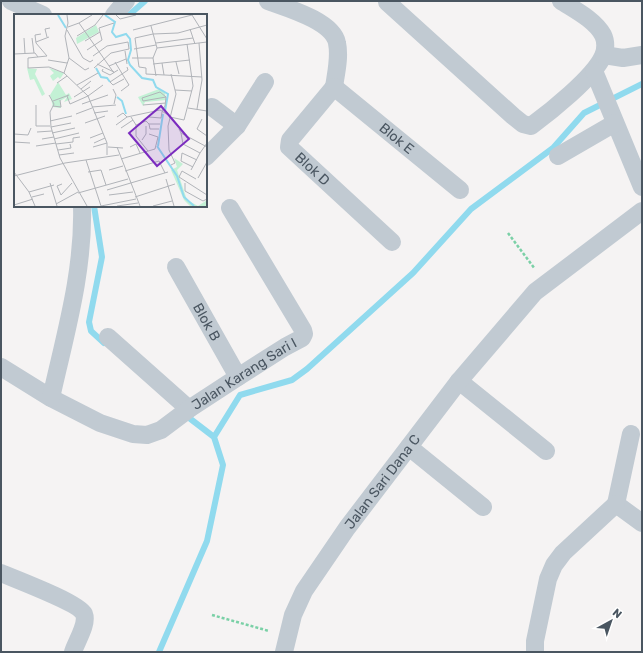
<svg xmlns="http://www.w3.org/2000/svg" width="643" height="653" viewBox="0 0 643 653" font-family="Rubik,sans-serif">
	<rect width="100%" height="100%" fill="#f5f3f3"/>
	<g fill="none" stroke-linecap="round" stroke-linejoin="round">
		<path stroke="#90daee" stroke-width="6" d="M 129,15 L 145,1
			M 94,206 L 102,257 L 89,322 L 91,331 L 104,343
			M 214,437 L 240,395 L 292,380 L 307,369 L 413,273 L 471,209 L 553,148 L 584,113 L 642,84
			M 159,652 L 207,541 L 223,465 L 214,437 L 184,414"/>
		<path stroke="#7ad0a6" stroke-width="2.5" stroke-dasharray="3 2" stroke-linecap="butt" d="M 508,233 L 535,269
			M 212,615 L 269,631"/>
		<g stroke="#c1cad2" stroke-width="18">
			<path d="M 11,1 L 43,15"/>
			<path d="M 268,1 C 287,8 333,21 337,43 C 340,57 336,73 334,87"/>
			<path d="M 387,2 L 513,116 L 523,124 L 531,126 C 550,112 594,77 603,56 C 606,50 606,41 603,35 C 595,20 575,10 561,1"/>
			<path d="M 114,15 L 126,1"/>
			<path d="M 604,55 L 623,58 L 642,55"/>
			<path d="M 594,71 L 642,187"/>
			<path id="s1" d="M 334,87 L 290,140 L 289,147 L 392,242"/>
			<path id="s2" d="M 334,87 L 460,190"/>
			<path d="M 212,107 L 237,126"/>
			<path d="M 558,156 L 615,123"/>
			<path d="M 206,157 L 237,126 L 265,82"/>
			<path id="s3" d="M 176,267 L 238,377"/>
			<path d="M 108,337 L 189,409"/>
			<path id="s4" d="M 1,367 L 51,398 L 100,423 L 133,434 L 147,435 L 161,430 L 189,409 L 238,377 L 285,347 L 302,338 L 304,334 L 303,330 L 230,208"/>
			<path d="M 459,381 L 546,451"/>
			<path d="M 51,398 C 65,335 84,271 82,206"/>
			<path d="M 631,434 L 616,504 L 642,523"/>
			<path d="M 409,447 L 483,507"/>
			<path d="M 1,573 C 15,579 79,603 84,614 C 88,624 76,642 73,652"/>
			<path id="s5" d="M 284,652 L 293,615 L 304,591 L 347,528 L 459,381 L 535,292 L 642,211"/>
			<path d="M 535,652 L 535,641 L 548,579 L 554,565 L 563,553 L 616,504"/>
		</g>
	</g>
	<g text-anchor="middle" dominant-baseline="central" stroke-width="3" stroke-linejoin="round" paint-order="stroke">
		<g font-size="14" fill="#4a5661" stroke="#fff">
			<text stroke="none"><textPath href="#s2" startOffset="81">Blok E</textPath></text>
			<text stroke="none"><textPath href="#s1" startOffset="108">Blok D</textPath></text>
			<text stroke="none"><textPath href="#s3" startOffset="63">Blok B</textPath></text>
			<text stroke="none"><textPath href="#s4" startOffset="278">Jalan Karang Sari I</textPath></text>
			<text stroke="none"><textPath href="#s5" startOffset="199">Jalan Sari Dana C</textPath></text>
		</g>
	</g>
	<g transform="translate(14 14)">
		<rect width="193" height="193" fill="#f5f3f3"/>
		<path d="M 82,11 L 85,18 L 63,30 L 62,24 ZM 13,54 L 23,55 L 21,60 L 31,80 L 28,82 L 20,65 L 16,66 ZM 35,54 L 50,59 L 44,68 L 52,81 L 55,79 L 58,85 L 50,88 L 53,83 L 46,87 L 47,94 L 39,93 L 36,81 L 46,65 L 44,63 L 39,67 L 36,62 L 40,59 ZM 145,75 L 151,79 L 152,86 L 131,88 L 129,92 L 124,83 ZM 160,144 L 169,150 L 163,156 L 173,186 L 184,192 L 193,186 L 193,192 L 176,192 L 170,186 L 157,156 L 163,153 Z" fill="#c3f1d5"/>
		<path fill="none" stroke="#90daee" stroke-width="2" d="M 44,1 L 52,14M 91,1 L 101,8 L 98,18 L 102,23 L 112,20 L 116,25 L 117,36 L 114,46 L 116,51 L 128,64 L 139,66 L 142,73 L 154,80 L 151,97M 82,54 L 87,63 L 93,64 L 96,68M 103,83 L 108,87 L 112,100M 143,132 L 163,162 L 170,183 L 180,192M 144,132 L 149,100"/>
		<path fill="none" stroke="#b1b4b9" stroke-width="1" d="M 53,1 L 54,9 L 51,22 L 55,44 L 50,59 L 74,82 L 93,129 L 93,141M 102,1 L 106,5 L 122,1M 178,1 L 193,25M 65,9 L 100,59M 137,12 L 143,34M 54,13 L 65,9 L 78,1M 176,15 L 181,30M 53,16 L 69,44 L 76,48 L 79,46M 119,16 L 178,1M 27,20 L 21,21 L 22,29 L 33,42M 139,20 L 121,24 L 125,53 L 132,54 L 132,60 L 188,63M 139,20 L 164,19 L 193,11M 63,22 L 81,11 L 89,1M 33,23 L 31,15 L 36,14M 10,24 L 11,40M 18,24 L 20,39M 71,27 L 86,18M 22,28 L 35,23M 142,29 L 179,24M 143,34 L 193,28M 120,35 L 142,31M 73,36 L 88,26 L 85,14 L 100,9M 111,37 L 113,50M 0,40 L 21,39 L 24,43M 33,42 L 14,44 L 14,54 L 35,53M 79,42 L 93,32 L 114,28 L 115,35 L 97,39 L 80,54M 55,44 L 71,56 L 75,54M 118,44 L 139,44M 34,46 L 53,49M 101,48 L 115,71 L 107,77M 162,48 L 165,60M 148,49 L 150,61M 83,50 L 100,58M 139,50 L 176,46M 95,52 L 112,45M 35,53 L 50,59M 89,55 L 88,57 L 96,61 L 104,56M 142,62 L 139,44 L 143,34M 110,65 L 99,71 L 96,68 L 114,56 L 113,53M 43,69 L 53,62M 63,71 L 84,59M 67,75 L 77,67M 99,75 L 102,81 L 100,90M 161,76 L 178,77M 35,81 L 40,90 L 36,98 L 37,113 L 46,144 L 73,192M 53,82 L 56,90 L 74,82M 74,82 L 89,71M 60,83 L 76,73M 39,87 L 55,81M 68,90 L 94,81M 22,91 L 22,112 L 36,112M 129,91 L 152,89M 39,92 L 47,93 L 46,86M 78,93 L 102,91M 174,94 L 193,97M 183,95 L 188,66 L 185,29M 148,97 L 151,92 L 152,83 L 146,78 L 128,84 L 129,87 L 152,83M 80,99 L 94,97M 62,100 L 78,94M 103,103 L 109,99 L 113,103M 113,103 L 146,96 L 156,102M 117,103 L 122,111 L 122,122 L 134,137M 135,103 L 147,104 L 148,98M 156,103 L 170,106M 188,105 L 183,115 L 193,122M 170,106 L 179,72 L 173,30M 36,107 L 58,102M 71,109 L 91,102M 135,110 L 136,115 L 145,115M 102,111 L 113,103M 122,111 L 132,107 L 135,110 L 146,110M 37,113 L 57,109M 107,114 L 119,106M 165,115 L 167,119 L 193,133M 23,118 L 38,117M 38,119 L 61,114M 167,119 L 169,130 L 186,139 L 193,129M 0,120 L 14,121 L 17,114M 76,124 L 89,119M 28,125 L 40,123M 40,125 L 65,119M 128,126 L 132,120 L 132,112M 0,128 L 16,129M 80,129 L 91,124M 42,130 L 59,128 L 59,124 L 66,123M 22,132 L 42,129M 79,133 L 93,129M 94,133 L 109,134M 103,133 L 126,192M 116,133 L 122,130 L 126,139M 44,136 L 57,134 L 56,130M 45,141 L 60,139M 107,145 L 141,135 L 144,123 L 135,120M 72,146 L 87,192M 157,151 L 161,149 L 155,136 L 154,112 L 162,80 L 157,60M 179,153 L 167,147 L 168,139 L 183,146M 95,156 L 109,152M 177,156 L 186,139M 111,157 L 145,147 L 151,159M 0,158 L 15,178 L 21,192M 74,158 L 87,156 L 92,171M 0,162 L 51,149 L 105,141M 184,164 L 193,148M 152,165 L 160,192M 182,165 L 168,157 L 165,163 L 193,181M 36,169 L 43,192M 171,169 L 171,177 L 189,187 L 193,185M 48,170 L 43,172 L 47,181 L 58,169M 93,176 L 154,158M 15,178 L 40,171M 64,179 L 114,165M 95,181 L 119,178M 18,183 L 30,180M 121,183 L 161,170M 42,190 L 64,178M 0,191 L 19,185M 87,192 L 122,185M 103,192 L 124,189M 139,192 L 158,187"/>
		<path fill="#7b2cbf" fill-opacity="0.15" stroke="#7b2cbf" stroke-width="2" d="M 147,92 L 175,125 L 143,152 L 115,119 Z"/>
		<rect width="193" height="193" fill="none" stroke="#4a5661" stroke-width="2"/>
	</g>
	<rect width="643" height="653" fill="none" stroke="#4a5661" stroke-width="4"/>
	<g transform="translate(611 621) rotate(40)" stroke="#ffffff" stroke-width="3" paint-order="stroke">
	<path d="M0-3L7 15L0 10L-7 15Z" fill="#4a5661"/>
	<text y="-6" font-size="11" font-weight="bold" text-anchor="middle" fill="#4a5661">N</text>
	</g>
</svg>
